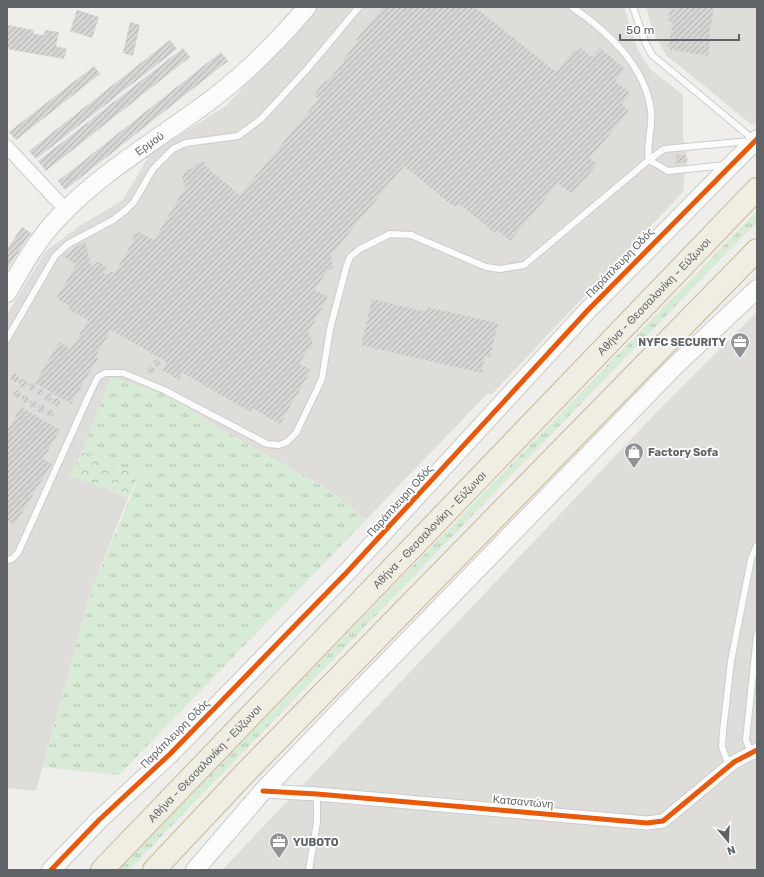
<svg xmlns="http://www.w3.org/2000/svg" width="764" height="877" viewBox="0 0 764 877" font-family="Rubik,sans-serif">
	<defs>
		<pattern id="grass-tufts" width="24" height="20" patternUnits="userSpaceOnUse"><rect width="24" height="20" fill="#d8ebd6"/><path d="M3 7l-1-3M5 7V3M7 7l1-3M15 17l-1-3M17 17v-4M19 17l1-3" fill="none" stroke="#b2c2b1"/></pattern>
		<pattern id="forest-crowns" width="20" height="18" patternUnits="userSpaceOnUse"><rect width="20" height="18" fill="#d8ebd6"/><path d="M2 6a3 3 0 1 1 6 0M12 15a3 3 0 1 1 6 0" fill="none" stroke="#b2c2b1"/></pattern>
		<pattern id="building-hatch" width="6" height="6" patternUnits="userSpaceOnUse"><rect width="6" height="6" fill="#d6d5d3"/><path d="M-1 1l2-2M0 6l6-6M5 7l2-2" fill="none" stroke="#b1b0af"/></pattern>
	</defs>
	<rect width="100%" height="100%" fill="#efeeea"/>
	<path fill="#dfddda" d="M 316,7 L 624,7 L 638,50 L 650,69 L 683,95 L 683,138 L 688,160 L 684,178 L 683,192 L 492,394 L 487,394 L 366,520 L 329,490 L 222,430 L 169,395 L 111,377 L 82,452 L 70,475 L 128,498 L 91,592 L 36,791 L 7,788 L 7,314 L 46,251 L 81,225 L 123,200 L 150,154 L 227,105 Z
		M 646,7 L 757,7 L 757,124 L 752,125 L 666,55 L 653,33 Z
		M 757,312 L 757,870 L 222,870 L 655,414 Z"/>
	<path fill="url(#grass-tufts)" d="M 757,211 L 757,222 L 129,870 L 118,870 Z
		M 111,377 L 169,395 L 222,430 L 329,490 L 366,520 L 119,775 L 43,767 L 91,592 L 140,475 L 82,452 Z"/>
	<path fill="url(#forest-crowns)" d="M 82,452 L 140,474 L 128,498 L 70,475 Z"/>
	<path fill="url(#building-hatch)" d="M 383,7 L 475,7 L 556,72 L 573,51 L 581,48 L 592,57 L 600,48 L 625,69 L 615,81 L 630,93 L 622,104 L 629,111 L 590,158 L 597,164 L 572,194 L 558,183 L 510,241 L 498,231 L 493,232 L 461,205 L 453,206 L 404,166 L 331,255 L 333,268 L 326,272 L 315,290 L 328,297 L 308,333 L 310,334 L 313,346 L 307,351 L 299,364 L 311,370 L 280,424 L 252,408 L 250,412 L 183,373 L 179,380 L 162,370 L 167,362 L 111,330 L 95,357 L 98,358 L 71,404 L 35,383 L 59,342 L 71,349 L 88,320 L 68,309 L 70,306 L 56,299 L 76,265 L 63,256 L 85,241 L 91,265 L 93,267 L 96,263 L 100,262 L 107,269 L 104,274 L 116,271 L 133,241 L 132,234 L 139,232 L 154,240 L 185,188 L 182,177 L 186,169 L 192,169 L 197,163 L 205,162 L 204,165 L 240,195 L 319,99 L 314,95 L 320,87 L 326,80 L 328,81 L 345,61 L 343,60 L 358,41 L 356,40 Z
		M 677,7 L 714,7 L 709,36 L 711,37 L 708,56 L 668,49 L 673,22 L 668,21 L 670,8 L 677,9 Z
		M 77,10 L 99,17 L 92,38 L 70,31 Z
		M 130,22 L 140,25 L 133,56 L 123,53 Z
		M 7,25 L 34,30 L 33,34 L 44,35 L 45,30 L 59,32 L 56,46 L 67,49 L 64,59 L 7,49 Z
		M 170,40 L 177,49 L 36,159 L 29,151 Z
		M 183,48 L 190,57 L 46,171 L 38,161 Z
		M 221,52 L 228,61 L 65,190 L 58,181 Z
		M 94,66 L 100,74 L 16,140 L 9,132 Z
		M 676,155 L 685,155 L 687,159 L 685,163 L 676,163 Z
		M 22,227 L 31,233 L 7,269 L 7,249 Z
		M 372,299 L 426,312 L 427,307 L 498,323 L 490,357 L 485,355 L 481,373 L 361,345 Z
		M153.5 363a3.5 3.5 0 1 1 7 0a3.5 3.5 0 1 1-7 0Z
		M147.5 370a3.5 3.5 0 1 1 7 0a3.5 3.5 0 1 1-7 0Z
		M11 378a4 4 0 1 1 8 0a4 4 0 1 1-8 0Z
		M19 383a4 4 0 1 1 8 0a4 4 0 1 1-8 0Z
		M28.5 387a3.5 3.5 0 1 1 7 0a3.5 3.5 0 1 1-7 0Z
		M36.5 392a3.5 3.5 0 1 1 7 0a3.5 3.5 0 1 1-7 0Z
		M13.5 394a3.5 3.5 0 1 1 7 0a3.5 3.5 0 1 1-7 0Z
		M44 397a4 4 0 1 1 8 0a4 4 0 1 1-8 0Z
		M21.5 399a3.5 3.5 0 1 1 7 0a3.5 3.5 0 1 1-7 0Z
		M52 402a4 4 0 1 1 8 0a4 4 0 1 1-8 0Z
		M29.5 404a3.5 3.5 0 1 1 7 0a3.5 3.5 0 1 1-7 0Z
		M37 409a4 4 0 1 1 8 0a4 4 0 1 1-8 0Z
		M 21,407 L 60,430 L 43,459 L 52,464 L 14,525 L 7,521 L 7,431 Z
		M46.5 413a3.5 3.5 0 1 1 7 0a3.5 3.5 0 1 1-7 0Z"/>
	<g fill="none" stroke-linecap="round" stroke-linejoin="round">
		<g stroke="#cbcccc" stroke-width="8">
			<path id="lane" d="M 572,7 C 608,32 645,65 651,111 C 653,127 646,144 649,160 L 668,171 L 726,165
				M 633,7 L 646,44 L 652,55 L 754,140
				M 7,339 L 55,256 L 68,244 L 113,220 L 126,210 L 134,202 L 153,169 L 173,149 L 186,143 L 238,136 L 261,119 L 308,68 L 359,7
				M 7,560 L 12,559 L 18,553 L 90,393 L 98,377 L 105,373 L 123,373 L 164,390 L 267,444 L 279,445 L 287,442 L 296,433 L 322,379 L 330,329 L 346,268 L 350,257 L 360,249 L 390,234 L 411,235 L 486,267 L 500,269 L 524,265 L 649,160 L 664,149 L 750,141
				M 751,753 L 746,740 L 757,635
				M 729,766 L 722,747 L 723,731 L 731,661 L 751,559 L 757,545
				M 309,870 L 317,822 L 317,794"/>
		</g>
		<g stroke="#cbcccc" stroke-width="15">
			<path id="street" d="M 7,147 L 66,210
				M 263,791 L 317,794 L 647,823 L 663,821 L 734,762 L 757,750"/>
		</g>
		<g stroke="#cacacb" stroke-width="20">
			<g id="secondary">
				<path id="s1" d="M 7,293 C 22,267 37,240 58,218 C 104,169 164,136 216,96 C 249,70 280,39 307,7"/>
				<path d="M 51,870 L 99,820 L 170,754 L 348,571 L 588,310 L 757,139"/>
				<path d="M 195,870 L 263,791 L 353,697 L 676,365 L 757,289"/>
			</g>
		</g>
		<g stroke="#c8b996" stroke-width="24">
			<g id="highway">
				<path id="s2" d="M 102,870 L 757,189"/>
				<path d="M 154,870 L 247,771 L 757,250"/>
			</g>
		</g>
		<use href="#lane" stroke="#fdfcfc" stroke-width="6"/>
		<use href="#street" stroke="#fdfcfc" stroke-width="13"/>
		<use href="#secondary" stroke="#fdfcfc" stroke-width="18"/>
		<use href="#highway" stroke="#f0ede3" stroke-width="22"/>
		<g stroke="#fff" stroke-width="8">
			<path id="cycleway" d="M 263,791 L 317,794 L 647,823 L 663,821 L 734,762 L 757,750
				M 51,870 L 99,820 L 170,754 L 348,571 L 588,310 L 757,139"/>
		</g>
		<use href="#cycleway" stroke="#e8590c" stroke-width="5"/>
	</g>
	<defs>
		<g id="office-pin" transform="scale(1)"><path d="M0 17L-7.5 6A9.5 9.5 0 1 1 7.5 6Z" fill="#919496" stroke="#fff"/><path d="M-6-3h4V-5.5h4V-3h4V5H-6ZM-1-4.5V-3h2v-1.5ZM-6 0V1H6V0Z" fill="#fff"/></g>
		<g id="shop-pin" transform="scale(1)"><path d="M0 17L-7.5 6A9.5 9.5 0 1 1 7.5 6Z" fill="#919496" stroke="#fff"/><path d="M-5-2.5h2.3a2.7 3.5 0 0 1 5.4 0H5L5.5 6h-11ZM-1.5-2.5h3a1.5 2.3 0 0 0-3 0Z" fill="#fff"/></g>
	</defs>
	<g fill-rule="evenodd">
		<use href="#office-pin" x="740" y="342"/>
		<use href="#shop-pin" x="634" y="452"/>
		<use href="#office-pin" x="279" y="842"/>
	</g>
	<g text-anchor="middle" dominant-baseline="central" stroke-width="3.5" stroke-linejoin="round" paint-order="stroke">
		<g font-size="11" fill="#5f6368" stroke="#fff">
			<text stroke="none"><textPath href="#s1" startOffset="209">Ερμού</textPath></text>
			<text transform="translate(620 263) rotate(-46)">Παράπλευρη Οδός</text>
			<text stroke="none"><textPath href="#s2" startOffset="796">Αθήνα - Θεσσαλονίκη - Εύζωνοι</textPath></text>
			<text transform="translate(400 501) rotate(-48)">Παράπλευρη Οδός</text>
			<text stroke="none"><textPath href="#s2" startOffset="472">Αθήνα - Θεσσαλονίκη - Εύζωνοι</textPath></text>
			<text transform="translate(175 734) rotate(-45)">Παράπλευρη Οδός</text>
			<text stroke="none"><textPath href="#s2" startOffset="148">Αθήνα - Θεσσαλονίκη - Εύζωνοι</textPath></text>
			<text transform="translate(523 802) rotate(5)">Κατσαντώνη</text>
		</g>
		<g font-size="11" font-weight="bold" fill="#5f6368" stroke="#fff" text-anchor="start">
			<text x="726" y="342" text-anchor="end">NYFC SECURITY</text>
			<text x="648" y="452">Factory Sofa</text>
			<text x="293" y="842">YUBOTO</text>
		</g>
	</g>
	<rect width="764" height="877" fill="none" stroke="#5f6368" stroke-width="16"/>
	<g transform="translate(728 841) rotate(161)" stroke="#ffffff" stroke-width="3" paint-order="stroke">
	<path d="M0-3L7 15L0 10L-7 15Z" fill="#5f6368"/>
	<text y="-6" font-size="11" font-weight="bold" text-anchor="middle" fill="#5f6368">N</text>
	</g>
	<path d="M620 34v6h119v-6" fill="none" stroke="#5f6368" stroke-width="2"/>
	<text x="626" y="34" font-size="12" fill="#5f6368" stroke="#ffffff" stroke-width="3" paint-order="stroke">50 m</text>
</svg>
